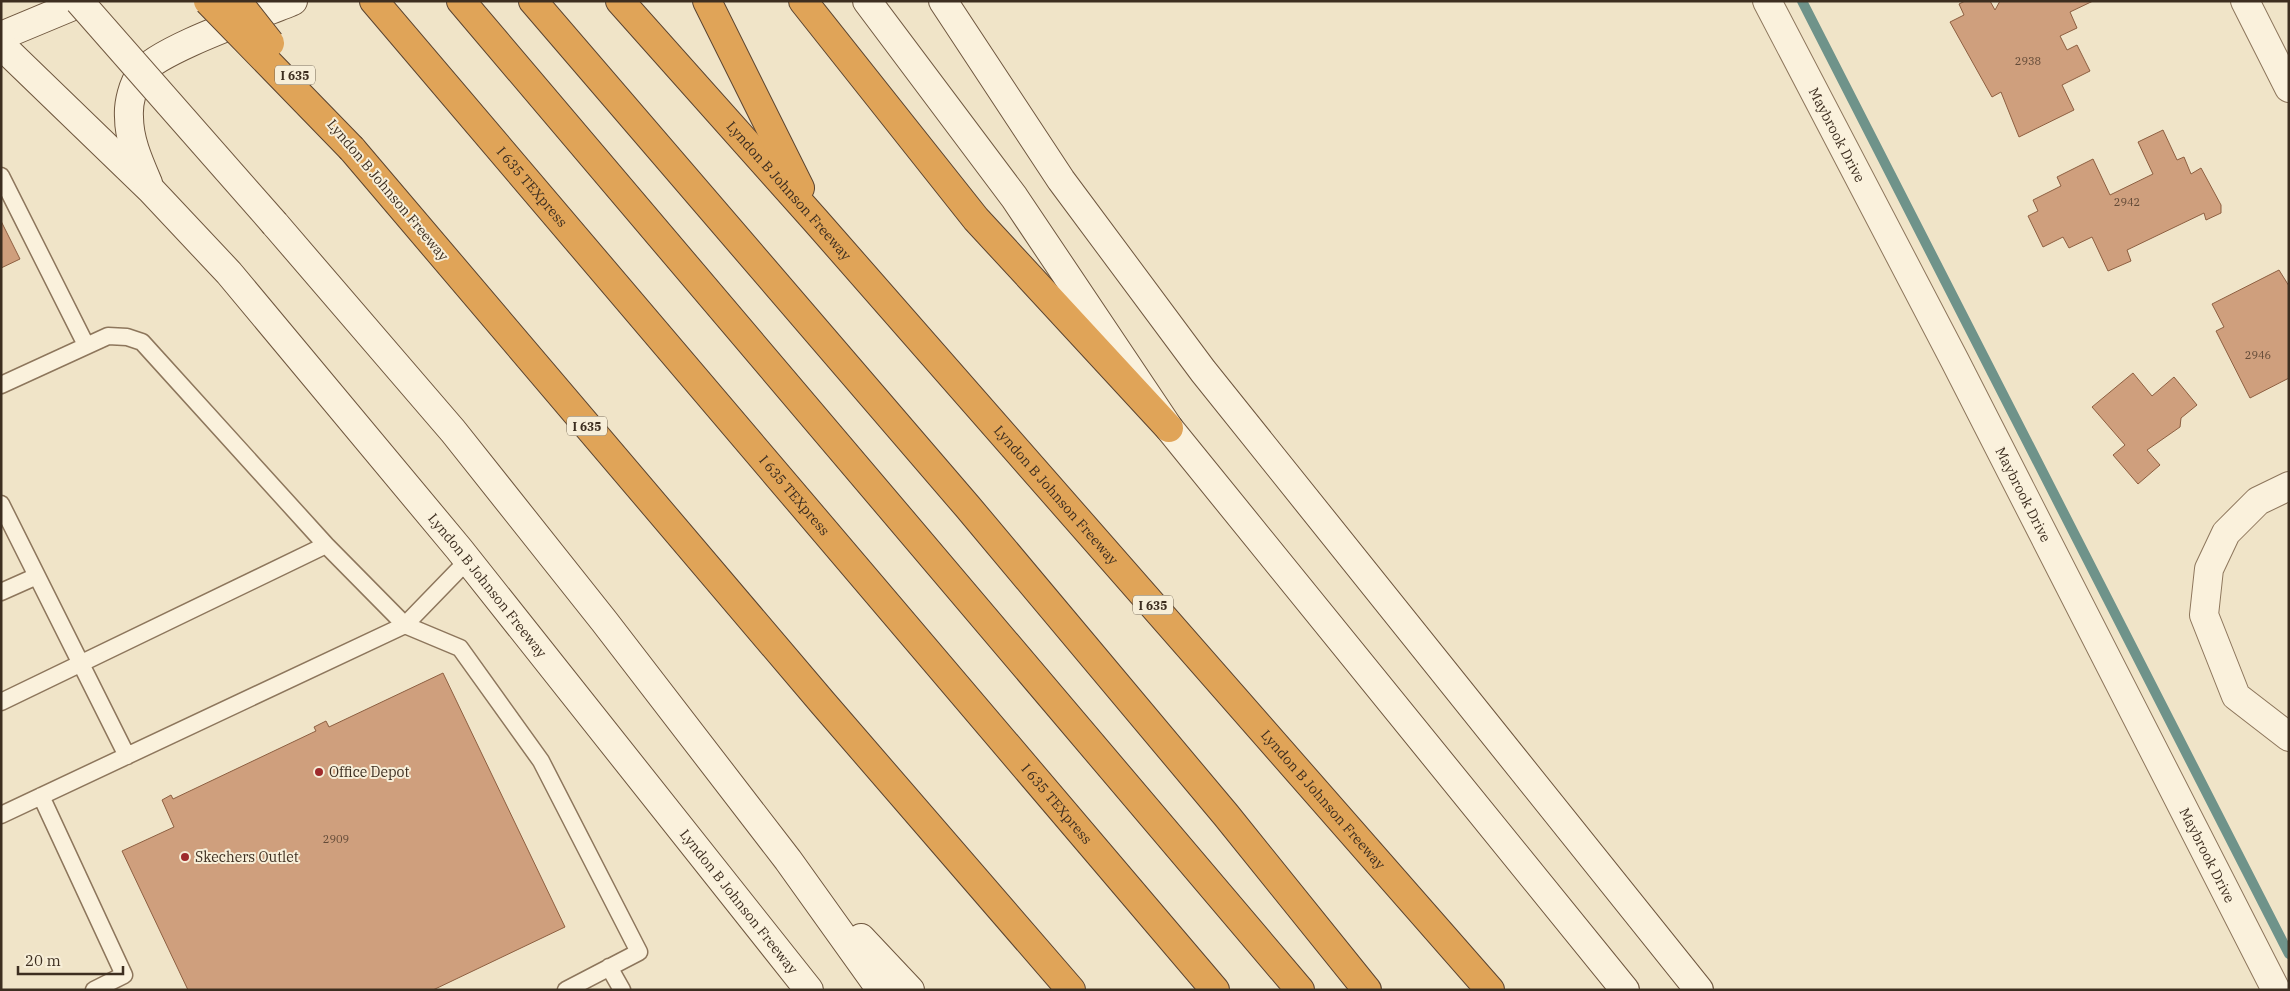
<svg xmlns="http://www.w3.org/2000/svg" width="2290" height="991" viewBox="0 0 2290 991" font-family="'IBM Plex Serif',serif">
	<rect width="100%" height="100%" fill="#f0e4c8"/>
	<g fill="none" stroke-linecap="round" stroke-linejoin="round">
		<path stroke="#6f938a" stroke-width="10" d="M 1802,1 L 2289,954"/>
	</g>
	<path fill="#cf9f7d" stroke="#8d5f41" d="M 1965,1 L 1990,1 L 1995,10 L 2000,1 L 2093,1 L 2070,12 L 2077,28 L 2060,36 L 2067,50 L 2077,45 L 2090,71 L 2062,85 L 2074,110 L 2019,137 L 2001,92 L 1992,97 L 1950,22 L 1964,15 L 1959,4 Z
		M 2163,130 L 2177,160 L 2184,157 L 2191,174 L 2201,168 L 2221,205 L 2221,213 L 2206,220 L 2204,213 L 2127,250 L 2131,261 L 2108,271 L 2092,237 L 2069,248 L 2063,237 L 2043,247 L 2028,216 L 2038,211 L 2033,200 L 2061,186 L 2057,177 L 2093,159 L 2110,195 L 2153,174 L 2138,142 Z
		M 1,221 L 20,259 L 1,268 Z
		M 2279,270 L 2289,286 L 2289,378 L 2250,398 L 2216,331 L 2224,327 L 2212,304 Z
		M 2133,373 L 2152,396 L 2174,377 L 2197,405 L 2181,418 L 2180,427 L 2147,450 L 2160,465 L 2138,484 L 2113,455 L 2125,445 L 2092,407 Z
		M 443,673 L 565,927 L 433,990 L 188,990 L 122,851 L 174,827 L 162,800 L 171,795 L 173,799 L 316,731 L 314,727 L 326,721 L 329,727 Z"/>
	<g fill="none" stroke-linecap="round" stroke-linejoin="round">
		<g stroke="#8d765c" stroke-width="19">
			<path id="service" d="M 1,176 L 86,345
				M 1,385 L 108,336 L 127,337 L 142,342 L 326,545 L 405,625 L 460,648 L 541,761 L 639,952 L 566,990
				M 1,504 L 127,756
				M 1,592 L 37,576
				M 1,702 L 326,545
				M 41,796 L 124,975 L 94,990
				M 1,815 L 405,625 L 468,560
				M 609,967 L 622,990"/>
		</g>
		<g stroke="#8d765c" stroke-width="30">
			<g id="minor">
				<path id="s1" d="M 1767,1 L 1955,361 L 2276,990"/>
				<path d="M 2245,1 L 2289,88"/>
				<path d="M 2289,486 L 2258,501 L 2226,533 L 2209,569 L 2204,615 L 2236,696 L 2289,737"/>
			</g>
		</g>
		<g stroke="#6f573f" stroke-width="30">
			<g id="secondary">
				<path d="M 867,1 L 1014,197 L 1169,428 L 1625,990"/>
				<path d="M 943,1 L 1061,180 L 1203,371 L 1699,990"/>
				<path d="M 1,36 L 85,1"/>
				<path id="s2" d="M 1,45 L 151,190 L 229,273 L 459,549 L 809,990"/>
				<path d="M 148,183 C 139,162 129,140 129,117 C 128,103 133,84 141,73 C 159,49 260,15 293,1"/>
				<path d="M 275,224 L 453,431 L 604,621 L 788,860 L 881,990"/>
				<path d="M 861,938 L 910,990"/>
			</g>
		</g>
		<g stroke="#5b4430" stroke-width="30">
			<g id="motorway">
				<path id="s3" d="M 374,1 L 1215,990"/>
				<path d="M 461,1 L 1300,990"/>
				<path d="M 533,1 L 967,506 L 1226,815 L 1367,990"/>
				<path id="s4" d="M 620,1 L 816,221 L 1490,990"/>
				<path d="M 707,1 L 800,188"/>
				<path d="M 803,1 L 976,219 L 1169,428"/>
				<path d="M 352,149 L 822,702 L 1071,990"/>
			</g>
		</g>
		<use href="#service" stroke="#faf1dc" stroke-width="16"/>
		<use href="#minor" stroke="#faf1dc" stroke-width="28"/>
		<use href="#secondary" stroke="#faf1dc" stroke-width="28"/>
		<use href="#motorway" stroke="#e0a458" stroke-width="28"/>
		<g stroke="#6f573f" stroke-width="30" stroke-linecap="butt">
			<path id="secondary-bridge" d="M 79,1 L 275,224"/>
		</g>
		<g stroke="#5b4430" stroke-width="30" stroke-linecap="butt">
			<path id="motorway-bridge" d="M 208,1 L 352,149
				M 237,1 L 270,43"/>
		</g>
		<use href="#secondary-bridge" stroke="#faf1dc" stroke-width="28"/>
		<use href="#motorway-bridge" stroke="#e0a458" stroke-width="28"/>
	</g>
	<g fill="#9e2a2b" stroke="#f7eed8" stroke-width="2">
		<circle cx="319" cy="772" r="5"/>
		<circle cx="185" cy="857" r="5"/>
	</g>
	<g text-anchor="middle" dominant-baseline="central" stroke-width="4" stroke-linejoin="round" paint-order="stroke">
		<g font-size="11" fill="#624a37">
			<text x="2028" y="61">2938</text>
			<text x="2127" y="202">2942</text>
			<text x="2258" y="355">2946</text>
			<text x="336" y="839">2909</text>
		</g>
		<g fill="#f7eed8" stroke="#756857" stroke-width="1">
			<rect x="275" y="65.5" width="40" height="19" rx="4"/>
			<rect x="567" y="416.5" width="40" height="19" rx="4"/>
			<rect x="1133" y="595.5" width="40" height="19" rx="4"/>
		</g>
		<g font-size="12" font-weight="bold" fill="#3d2e20">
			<text x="295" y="75">I 635</text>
			<text x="587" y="426">I 635</text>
			<text x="1153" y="605">I 635</text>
		</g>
		<g font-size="14" fill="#3d2e20" stroke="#f7eed8">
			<text stroke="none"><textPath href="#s1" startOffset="151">Maybrook Drive</textPath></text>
			<text stroke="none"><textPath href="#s3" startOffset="244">I 635 TEXpress</textPath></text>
			<text transform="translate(388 190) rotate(50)">Lyndon B Johnson Freeway</text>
			<text stroke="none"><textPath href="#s4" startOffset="254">Lyndon B Johnson Freeway</textPath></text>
			<text stroke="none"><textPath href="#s3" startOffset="649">I 635 TEXpress</textPath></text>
			<text stroke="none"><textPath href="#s4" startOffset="659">Lyndon B Johnson Freeway</textPath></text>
			<text stroke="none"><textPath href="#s1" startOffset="556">Maybrook Drive</textPath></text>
			<text stroke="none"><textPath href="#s2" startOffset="728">Lyndon B Johnson Freeway</textPath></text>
			<text stroke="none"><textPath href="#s4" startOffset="1064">Lyndon B Johnson Freeway</textPath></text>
			<text stroke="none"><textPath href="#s3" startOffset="1054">I 635 TEXpress</textPath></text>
			<text stroke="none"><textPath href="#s1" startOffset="961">Maybrook Drive</textPath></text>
			<text stroke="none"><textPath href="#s2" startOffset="1132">Lyndon B Johnson Freeway</textPath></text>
		</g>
		<g font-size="14" fill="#3d2e20" stroke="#f7eed8" text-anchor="start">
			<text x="329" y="772">Office Depot</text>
			<text x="195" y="857">Skechers Outlet</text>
		</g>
	</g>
	<rect width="2290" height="991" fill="none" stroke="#3d2e20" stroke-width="5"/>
	<path d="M18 966v8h105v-8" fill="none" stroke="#3d2e20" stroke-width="2.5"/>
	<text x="25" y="966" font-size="15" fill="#3d2e20" stroke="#f7eed8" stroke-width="4" paint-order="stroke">20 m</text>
</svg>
